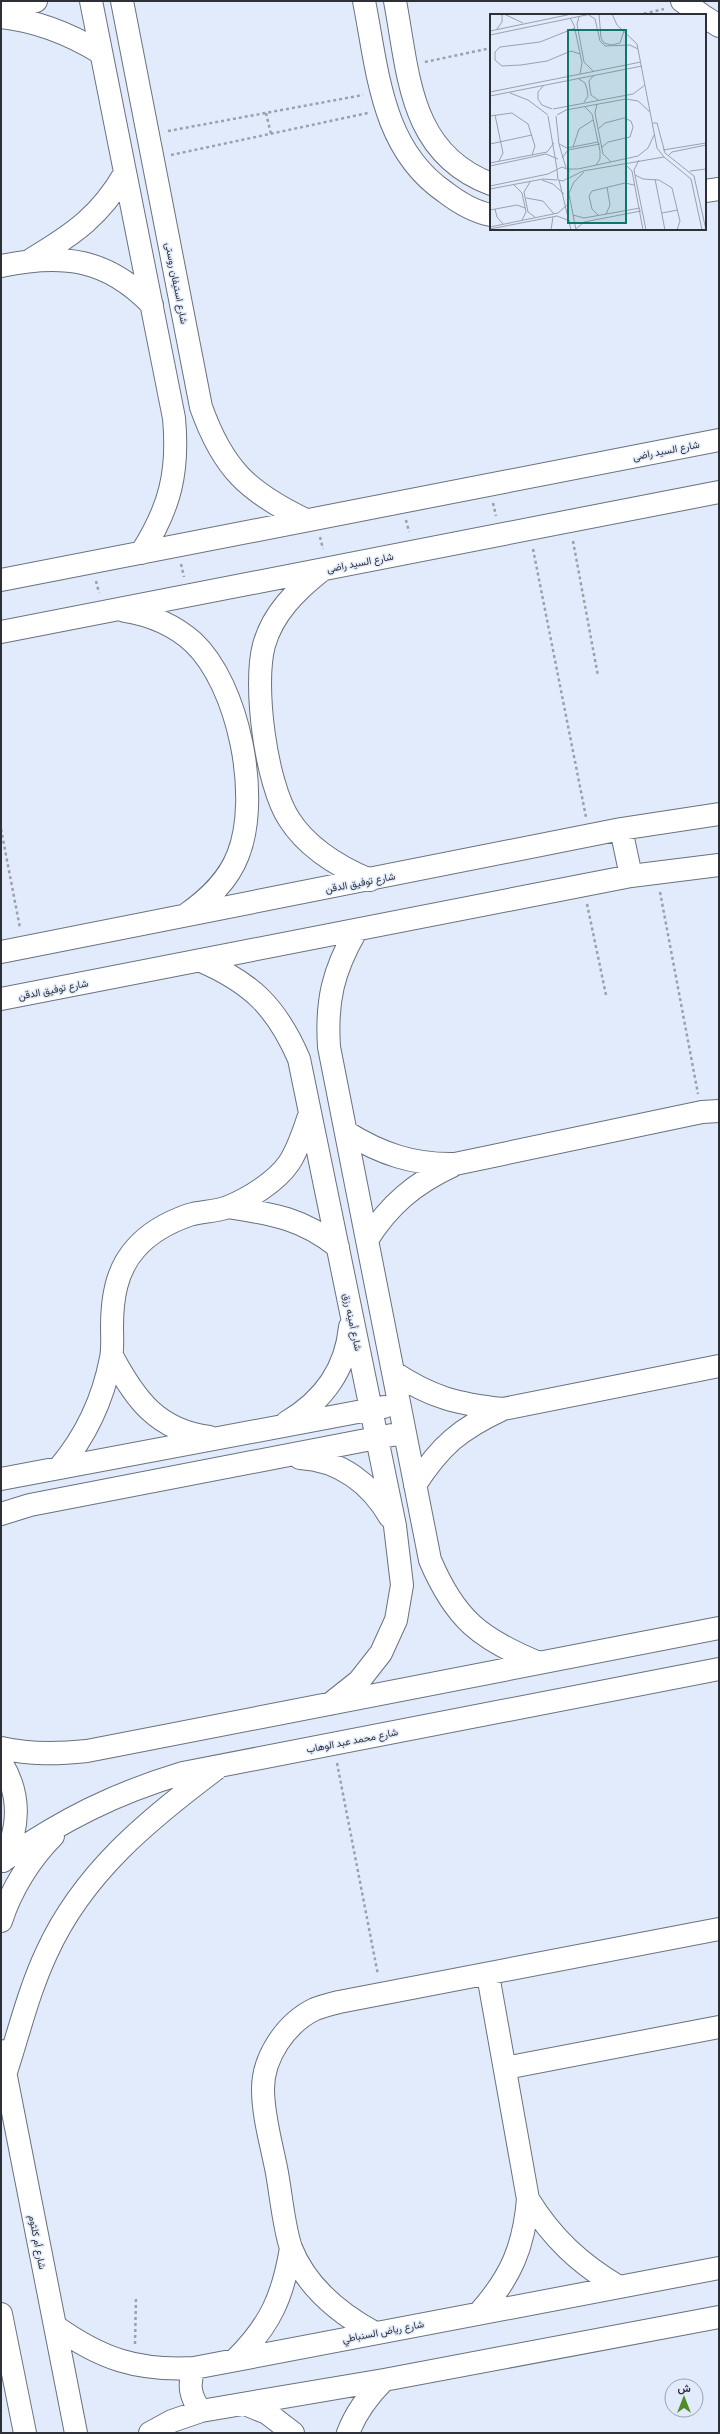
<svg xmlns="http://www.w3.org/2000/svg" width="720" height="2434" viewBox="0 0 720 2434" font-family="'Open Sans',Vazirmatn,sans-serif">
	<rect width="100%" height="100%" fill="#e2ebfb"/>
	<g fill="none" stroke-linecap="round" stroke-linejoin="round">
		<g stroke="#69717f" stroke-width="24">
			<path id="minor" d="M 91,1 L 174,418 C 179,472 170,508 141,553
				M 122,1 L 201,407 C 223,469 248,492 306,520
				M 364,1 C 378,71 381,148 445,192 C 458,202 475,212 491,215
				M 395,1 C 409,75 409,153 491,184
				M 682,1 L 702,15
				M 1,12 L 36,1
				M 1,17 C 38,21 70,34 101,53
				M 705,17 L 719,26
				M 705,191 L 719,189
				M 32,259 C 74,234 101,215 125,173
				M 1,266 C 62,253 107,258 152,305
				M 321,571 C 296,591 273,613 264,645 C 253,685 266,784 289,819 C 308,849 339,867 370,880
				M 1,580 L 719,440
				M 125,611 C 150,615 174,625 193,642 C 239,685 261,797 238,855 C 228,881 208,899 187,914
				M 1,632 L 719,492
				M 621,829 L 631,876
				M 356,931 C 333,971 326,1001 329,1047 L 430,1560 C 455,1619 480,1639 539,1663
				M 1,952 L 621,829 L 719,814
				M 201,961 C 252,983 277,1008 299,1059 L 395,1526 L 402,1585 L 396,1620 L 381,1653 L 359,1681 L 330,1704
				M 1,999 L 631,876 L 719,865
				M 346,1132 C 381,1154 414,1165 455,1164 L 702,1112 L 719,1111
				M 228,1207 C 272,1214 302,1218 338,1247
				M 367,1240 C 389,1205 415,1183 452,1166
				M 112,1356 C 135,1399 157,1430 209,1437
				M 393,1372 C 432,1398 458,1404 503,1409
				M 287,1422 C 323,1401 346,1369 350,1327
				M 300,1458 C 340,1460 371,1484 390,1517
				M 59,1468 C 86,1436 103,1400 111,1358 C 113,1348 112,1337 112,1327 C 112,1299 116,1270 136,1248 C 150,1232 169,1222 189,1215 C 201,1211 216,1212 228,1207 C 248,1199 276,1182 289,1163 C 299,1148 304,1130 310,1113
				M 1,1479 L 384,1407
				M 415,1485 C 441,1445 460,1429 503,1409 L 719,1366
				M 1,1514 L 30,1505 L 392,1435
				M 1,1748 C 30,1755 58,1754 87,1751 L 719,1628
				M 1,1762 C 21,1794 20,1828 3,1861
				M 4,1860 C 63,1820 113,1794 183,1773 L 719,1669
				M 1,1921 C 11,1890 30,1859 53,1836
				M 1,2051 L 76,2433
				M 505,2068 L 719,2027
				M 6,2072 C 19,2032 29,1990 47,1952 C 83,1873 148,1820 216,1769
				M 528,2199 C 552,2238 580,2264 619,2287
				M 479,2313 C 511,2277 524,2247 528,2199 L 488,1975
				M 1,2314 L 25,2433
				M 55,2326 C 101,2359 137,2371 194,2368 L 719,2268
				M 375,2333 C 340,2314 306,2286 291,2248 C 284,2228 281,2195 277,2173 C 272,2146 263,2117 263,2089 C 263,2057 286,2023 315,2009 C 323,2006 331,2004 339,2002 L 719,1929
				M 236,2359 C 271,2324 283,2296 291,2248
				M 194,2368 C 188,2385 190,2397 201,2411
				M 245,2404 L 267,2413 L 293,2433
				M 150,2433 L 172,2421 L 201,2411 L 384,2380 L 719,2317
				M 348,2433 C 356,2412 368,2396 384,2380"/>
		</g>
		<path stroke="#9aa1ad" stroke-width="2.5" stroke-dasharray="3 3" stroke-linecap="butt" d="M 638,15 L 664,9
			M 425,62 L 491,48
			M 266,113 L 271,134
			M 168,131 L 363,95
			M 171,155 L 368,113
			M 493,503 L 496,516
			M 406,520 L 409,532
			M 320,537 L 323,549
			M 573,541 L 598,676
			M 533,549 L 586,817
			M 181,564 L 184,577
			M 96,581 L 99,593
			M 1,829 L 20,928
			M 660,892 L 698,1094
			M 587,904 L 606,995
			M 337,1763 L 378,1975
			M 135,2344 L 136,2297"/>
		<use href="#minor" stroke="#fff" stroke-width="22"/>
	</g>
	<g text-anchor="middle" dominant-baseline="central" stroke-width="3" stroke-linejoin="round" paint-order="stroke">
		<g font-size="10" fill="#2d3137" stroke="#e2ebfb">
			<text transform="translate(177 283) rotate(79)">شارع استيفان روستى</text>
			<text transform="translate(666 450) rotate(-11)">شارع السيد راضى</text>
			<text transform="translate(360 562) rotate(-11)">شارع السيد راضى</text>
			<text transform="translate(360 882) rotate(-11)">شارع توفيق الدقن</text>
			<text transform="translate(53 989) rotate(-11)">شارع توفيق الدقن</text>
			<text transform="translate(353 1322) rotate(78)">شارع أمينه رزق</text>
			<text transform="translate(352 1740) rotate(-11)">شارع محمد عبد الوهاب</text>
			<text transform="translate(38 2242) rotate(79)">شارع أم كلثوم</text>
			<text transform="translate(383 2331) rotate(-11)">شارع رياض السنباطي</text>
		</g>
	</g>
	<g transform="translate(490 14)">
		<rect width="216" height="216" fill="#e2ebfb"/>
		<path fill="none" stroke="#9aa1ad" stroke-width="1" d="M 14,0 L 33,9M 109,0 L 111,24 L 114,29 L 121,31 L 130,29 L 134,17M 122,0 L 127,11 L 147,30 L 167,134 L 174,143 L 201,165 L 212,216M 99,1 L 105,5 L 110,27 L 115,32 L 140,31 L 148,35M 89,3 L 87,10 L 94,48 L 103,57M 80,4 L 84,11 L 92,49 L 90,60M 85,14 L 50,28 L 10,33 L 5,38 L 5,46 L 12,52 L 31,51 L 57,47 L 81,37 L 90,40M 7,15 L 12,8 L 12,0M 0,17 L 82,0M 0,21 L 101,0M 104,61 L 99,67 L 100,75 L 101,81 L 108,86M 89,65 L 95,69 L 97,75 L 98,82 L 94,88M 54,71 L 48,78 L 48,85 L 52,91 L 62,95M 0,78 L 151,48M 20,79 L 38,86 L 58,101M 0,82 L 152,52M 107,90 L 105,99 L 113,140 L 121,148M 94,92 L 102,100 L 110,137 L 110,145 L 106,151M 63,95 L 143,80 L 155,71M 5,101 L 13,139 L 9,147M 67,101 L 76,96 L 136,85 L 148,87 L 160,98M 0,102 L 22,99 L 38,110 L 45,132 L 42,141M 58,102 L 67,155M 66,102 L 69,130 L 76,154M 163,109 L 167,109 L 175,139 L 204,162 L 216,216M 108,115 L 115,109 L 134,104 L 141,107 L 143,113 L 140,123 L 118,128 L 111,134M 0,130 L 42,121M 69,130 L 77,134 L 108,128M 83,133 L 89,115 L 103,106M 173,136 L 216,129M 178,142 L 182,138 L 216,131M 72,144 L 78,136 L 110,130M 149,146 L 144,156 L 156,216M 0,149 L 57,138 L 64,129M 135,150 L 142,157 L 153,216M 0,152 L 56,140 L 68,145M 77,155 L 88,155 L 148,142 L 158,134 L 164,121M 200,157 L 216,155M 145,161 L 153,165 L 169,166 L 182,174 L 190,207 L 187,216M 78,164 L 78,175 L 86,216M 79,164 L 93,157 L 174,143M 165,165 L 175,216M 52,166 L 63,170 L 74,180M 69,166 L 81,216M 40,168 L 34,178 L 38,198 L 45,203M 24,171 L 32,179 L 36,198 L 32,206M 0,172 L 58,160 L 72,153 L 79,156 L 78,164 L 73,167 L 68,166 L 67,156M 0,175 L 53,165 L 67,166M 79,179 L 84,168 L 94,158M 36,184 L 53,187 L 64,200M 5,195 L 7,203 L 13,210M 0,196 L 27,191 L 35,194M 172,199 L 188,196M 116,200 L 120,191 L 117,173M 83,201 L 94,204 L 150,194M 108,201 L 102,195 L 99,182 L 102,177 L 135,169 L 144,171M 0,213 L 68,199 L 77,191M 0,215 L 67,202 L 80,207M 86,215 L 94,208 L 151,197M 61,216 L 63,203"/>
		<path fill="#0f766e" fill-opacity="0.15" stroke="#0f766e" stroke-width="2" d="M 78,16 L 136,16 L 136,209 L 78,209 Z"/>
		<rect width="216" height="216" fill="none" stroke="#2d3137" stroke-width="2"/>
	</g>
	<rect width="720" height="2434" fill="none" stroke="#2d3137" stroke-width="4"/>
	<g transform="translate(684 2398)"><circle r="19" fill="#e2ebfb" stroke="#9aa1ad"/>
	<path d="M0-3L7 15L0 10L-7 15Z" fill="#518c29"/>
	<text y="-6" font-size="11" font-weight="bold" text-anchor="middle" fill="#2d3137">ش</text>
	</g>
</svg>
